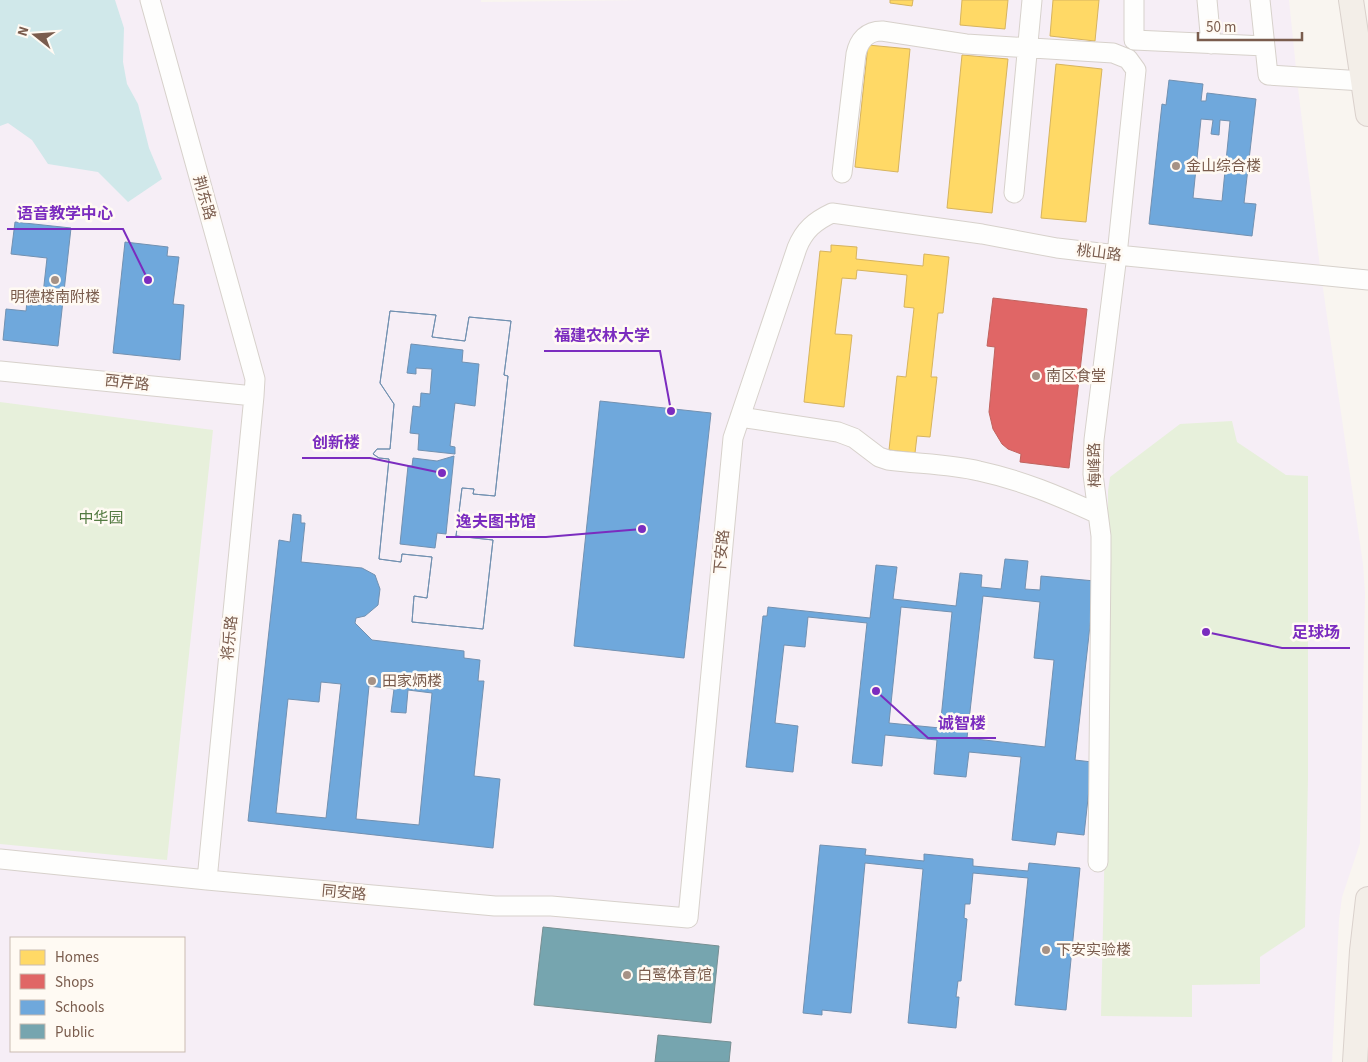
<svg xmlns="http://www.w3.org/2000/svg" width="1368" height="1062" viewBox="0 0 1368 1062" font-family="'Source Sans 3','Noto Sans SC',sans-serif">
	<rect width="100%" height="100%" fill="#f9f5f0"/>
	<path fill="#f6eef6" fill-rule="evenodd" d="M 0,0 L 481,0 L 481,2 L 644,0 L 1289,0 L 1298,88 L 1321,275 L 1363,564 L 1365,593 L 1360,843 L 1342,897 L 1339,920 L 1332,1062 L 0,1062 ZM 11,938 L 184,938 L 184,1051 L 11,1051 Z"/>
	<path fill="#e7f0db" d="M 0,402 L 213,430 L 167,860 L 0,844 Z
		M 1232,421 L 1237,442 L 1286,475 L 1308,476 L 1308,779 L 1305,927 L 1260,957 L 1260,984 L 1192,985 L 1192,1017 L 1101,1016 L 1106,787 L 1108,491 L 1110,477 L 1180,424 Z"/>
	<path fill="#d0e8ea" d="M 0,0 L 115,0 L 124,28 L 123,62 L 127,84 L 138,104 L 149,148 L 162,179 L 128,202 L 98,172 L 48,164 L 32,140 L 8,123 L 0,126 Z"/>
	<path fill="#ffd966" stroke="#d7b45e" d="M 890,0 L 913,0 L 912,6 L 890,3 Z
		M 962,0 L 1008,0 L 1005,29 L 960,25 Z
		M 1053,0 L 1099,0 L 1095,41 L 1050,36 Z
		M 868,45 L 910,49 L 898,172 L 855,167 Z
		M 962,55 L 1008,59 L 992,213 L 947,208 Z
		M 1056,64 L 1102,69 L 1086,222 L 1041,218 Z
		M 831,245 L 857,247 L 856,259 L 923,266 L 924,254 L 949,257 L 943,313 L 938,313 L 931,377 L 937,377 L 930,437 L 917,436 L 915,453 L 889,450 L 897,376 L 906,377 L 914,308 L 904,307 L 907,275 L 857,270 L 856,279 L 842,278 L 835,334 L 852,335 L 844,407 L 804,402 L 820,251 L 831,252 Z"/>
	<path fill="#e06666" stroke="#c1635e" d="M 993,298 L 1087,309 L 1069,468 L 1020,462 L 1021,454 L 1008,449 L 1002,444 L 993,429 L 989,412 L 995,347 L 987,346 Z"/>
	<path fill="#6fa8dc" stroke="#7291b1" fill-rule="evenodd" d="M 1169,80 L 1203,84 L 1201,101 L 1206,101 L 1207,93 L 1256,99 L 1244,203 L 1256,204 L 1252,236 L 1149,224 L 1162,104 L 1166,105 ZM 1201,119 L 1213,120 L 1211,134 L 1219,135 L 1220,120 L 1230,121 L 1222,201 L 1193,198 Z
		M 15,222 L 71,228 L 58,346 L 3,340 L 6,309 L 26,311 L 27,301 L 42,303 L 47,258 L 11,254 Z
		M 125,242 L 168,247 L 167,256 L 179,257 L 173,304 L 184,305 L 180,360 L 113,353 Z
		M 390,311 L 436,315 L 432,337 L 465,341 L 469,317 L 511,321 L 504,375 L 508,376 L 495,496 L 473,494 L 474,489 L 462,488 L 456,536 L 493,540 L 483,629 L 412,622 L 414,596 L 427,598 L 432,557 L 402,554 L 401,562 L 379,559 L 389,459 L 379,458 L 373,454 L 377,449 L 390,449 L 394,404 L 380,383 ZM 411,344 L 463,350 L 462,362 L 479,364 L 475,406 L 455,403 L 450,446 L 455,447 L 455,454 L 418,450 L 419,434 L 410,433 L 413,406 L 420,407 L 421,393 L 430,394 L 432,369 L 416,368 L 416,374 L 407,373 ZM 454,456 L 446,534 L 437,533 L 435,548 L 400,544 L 408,466 L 412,466 L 413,458 L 437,461 Z
		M 390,311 L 436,315 L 432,337 L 465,341 L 469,317 L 511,321 L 504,375 L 508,376 L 495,496 L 473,494 L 474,489 L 462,488 L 456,536 L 493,540 L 483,629 L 412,622 L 414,596 L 427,598 L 432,557 L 402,554 L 401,562 L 379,559 L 389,459 L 379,458 L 373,454 L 377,449 L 390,449 L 394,404 L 380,383 Z
		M 600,401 L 711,413 L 684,658 L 574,646 Z
		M 293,514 L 301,515 L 301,523 L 305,523 L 301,562 L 362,568 L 375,575 L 380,589 L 378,605 L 365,616 L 356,618 L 355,623 L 372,640 L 464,651 L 464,658 L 480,660 L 478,681 L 484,681 L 474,776 L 500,779 L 493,848 L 248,821 L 279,540 L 290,542 ZM 321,682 L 341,684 L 326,818 L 276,813 L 288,699 L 319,702 ZM 369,686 L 394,689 L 391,712 L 406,713 L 408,690 L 432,693 L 419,825 L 356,819 Z
		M 1005,559 L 1028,561 L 1025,589 L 1040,590 L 1041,576 L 1095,581 L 1075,760 L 1092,762 L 1084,835 L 1057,832 L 1055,845 L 1012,840 L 1021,757 L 969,752 L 966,777 L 934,774 L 937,740 L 885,735 L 882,766 L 852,763 L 867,623 L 808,617 L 805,647 L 784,645 L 775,723 L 798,726 L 793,772 L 746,767 L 763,616 L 767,616 L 768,607 L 870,618 L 876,565 L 897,567 L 893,599 L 956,606 L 960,573 L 982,575 L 981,587 L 1001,589 ZM 983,596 L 1040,602 L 1034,658 L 1054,660 L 1045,747 L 967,738 ZM 901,607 L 952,612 L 940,728 L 889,723 Z
		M 820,845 L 866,849 L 865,855 L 924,861 L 924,854 L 973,859 L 973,866 L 1028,871 L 1029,863 L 1080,868 L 1066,1010 L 1015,1005 L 1028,878 L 973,873 L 970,904 L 965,904 L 964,918 L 967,919 L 961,981 L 958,981 L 956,997 L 959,997 L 956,1028 L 908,1023 L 923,869 L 865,863 L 851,1013 L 822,1010 L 822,1015 L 803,1013 Z"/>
	<path fill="#76a5af" stroke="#778f92" d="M 543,927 L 719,946 L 711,1023 L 534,1005 Z
		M 658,1035 L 731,1042 L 729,1062 L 655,1062 Z"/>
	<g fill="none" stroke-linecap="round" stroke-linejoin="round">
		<g stroke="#d7d1cb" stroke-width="21">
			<path id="minor" d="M 150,0 L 255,379 L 254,396 L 207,880
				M 1134,0 L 1134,40 L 1265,46
				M 1207,0 L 1211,44
				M 1260,0 L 1268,75 L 1363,81
				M 842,173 L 856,54 C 859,40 867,31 882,31 L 966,44 L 1113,53 L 1128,59 L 1136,70 L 1117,255 L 1094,440 L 1093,474 L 1101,536 L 1101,558 L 1098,862
				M 1014,193 L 1032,0
				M 0,371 L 254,396
				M 740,417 L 838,432 L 854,438 L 879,457 L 888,460 C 918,464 950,464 979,471 C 1021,480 1059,496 1098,514
				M 0,859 L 207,880 L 495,906 L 551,906 L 688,918 L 733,438 L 797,248 C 804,230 815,221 832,213 L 982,234 L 1057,248 L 1117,255 L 1368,280"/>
		</g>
		<g stroke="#dad1cc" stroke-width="26">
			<path id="major" d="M 1351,0 L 1368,114
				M 1355,1062 L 1362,951 L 1368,899"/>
		</g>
		<use href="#minor" stroke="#fefefd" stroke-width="19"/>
		<use href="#major" stroke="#f3eee8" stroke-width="24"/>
	</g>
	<g fill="#a69286" stroke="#fffaf3" stroke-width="2">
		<circle cx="1176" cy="166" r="5"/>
		<circle cx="55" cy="280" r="5"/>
		<circle cx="1036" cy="376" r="5"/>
		<circle cx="372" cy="681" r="5"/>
		<circle cx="1046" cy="950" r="5"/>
		<circle cx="627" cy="975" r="5"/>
	</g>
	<g text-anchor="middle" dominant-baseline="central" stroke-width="5" stroke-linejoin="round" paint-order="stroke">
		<g font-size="15" fill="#7a5c4d" stroke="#fffaf3" text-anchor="start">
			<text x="1186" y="166">金山综合楼</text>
			<text x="55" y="297" text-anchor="middle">明德楼南附楼</text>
			<text x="1046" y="376">南区食堂</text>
			<text x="382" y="681">田家炳楼</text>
			<text x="1056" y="950">下安实验楼</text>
			<text x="637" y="975">白鹭体育馆</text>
		</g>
		<g font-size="15" fill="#7a5c4d" stroke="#fffaf3">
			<text transform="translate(204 198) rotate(74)">荆东路</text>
			<text transform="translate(1099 253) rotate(7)">桃山路</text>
			<text transform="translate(127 383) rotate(6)">西芹路</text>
			<text transform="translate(1095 465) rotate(-91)">梅峰路</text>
			<text transform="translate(722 552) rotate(-85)">下安路</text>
			<text transform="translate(230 638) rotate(-84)">将乐路</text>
			<text transform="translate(344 893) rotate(5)">同安路</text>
		</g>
		<g font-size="15" fill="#537a41" stroke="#fffaf3">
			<text x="101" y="518">中华园</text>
		</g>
	</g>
	<path fill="none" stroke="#7b2cbf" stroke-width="2" d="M148 280L123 229H7M671 411L660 351H544M442 473L370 458H302M642 529L546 537H446M1206 632L1282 648H1350M876 691L928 738H996"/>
	<g fill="#7b2cbf" stroke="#fffaf3" stroke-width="2">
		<circle cx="148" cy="280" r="5"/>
		<circle cx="671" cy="411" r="5"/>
		<circle cx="442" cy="473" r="5"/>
		<circle cx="642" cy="529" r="5"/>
		<circle cx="1206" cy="632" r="5"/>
		<circle cx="876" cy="691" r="5"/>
	</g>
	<g font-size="16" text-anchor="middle" font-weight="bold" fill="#7b2cbf" stroke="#fffaf3" stroke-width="5" stroke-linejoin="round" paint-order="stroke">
		<text x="65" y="219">语音教学中心</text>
		<text x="602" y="341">福建农林大学</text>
		<text x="336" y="448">创新楼</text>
		<text x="496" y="527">逸夫图书馆</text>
		<text x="1316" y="638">足球场</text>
		<text x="962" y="729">诚智楼</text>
	</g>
	<rect x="10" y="937" width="175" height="115" fill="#fffaf3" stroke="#cabbb1"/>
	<rect x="20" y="950" width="25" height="15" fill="#ffd966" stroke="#cabbb1"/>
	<text x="55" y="962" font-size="15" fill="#7a5c4d">Homes</text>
	<rect x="20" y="974" width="25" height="15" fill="#e06666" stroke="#cabbb1"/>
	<text x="55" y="987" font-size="15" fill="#7a5c4d">Shops</text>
	<rect x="20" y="1000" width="25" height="15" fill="#6fa8dc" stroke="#cabbb1"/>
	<text x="55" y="1012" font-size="15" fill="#7a5c4d">Schools</text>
	<rect x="20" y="1024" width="25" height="15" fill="#76a5af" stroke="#cabbb1"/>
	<text x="55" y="1037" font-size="15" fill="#7a5c4d">Public</text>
	<g transform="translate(35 35) rotate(287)" stroke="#fffaf3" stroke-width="4" paint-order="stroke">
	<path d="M0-4L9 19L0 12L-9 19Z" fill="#7a5c4d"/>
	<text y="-8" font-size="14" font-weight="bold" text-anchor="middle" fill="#7a5c4d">N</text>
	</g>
	<path d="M1198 32v8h104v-8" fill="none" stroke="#7a5c4d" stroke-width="2.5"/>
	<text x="1206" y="32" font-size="15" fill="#7a5c4d" stroke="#fffaf3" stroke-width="4" paint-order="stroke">50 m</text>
</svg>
